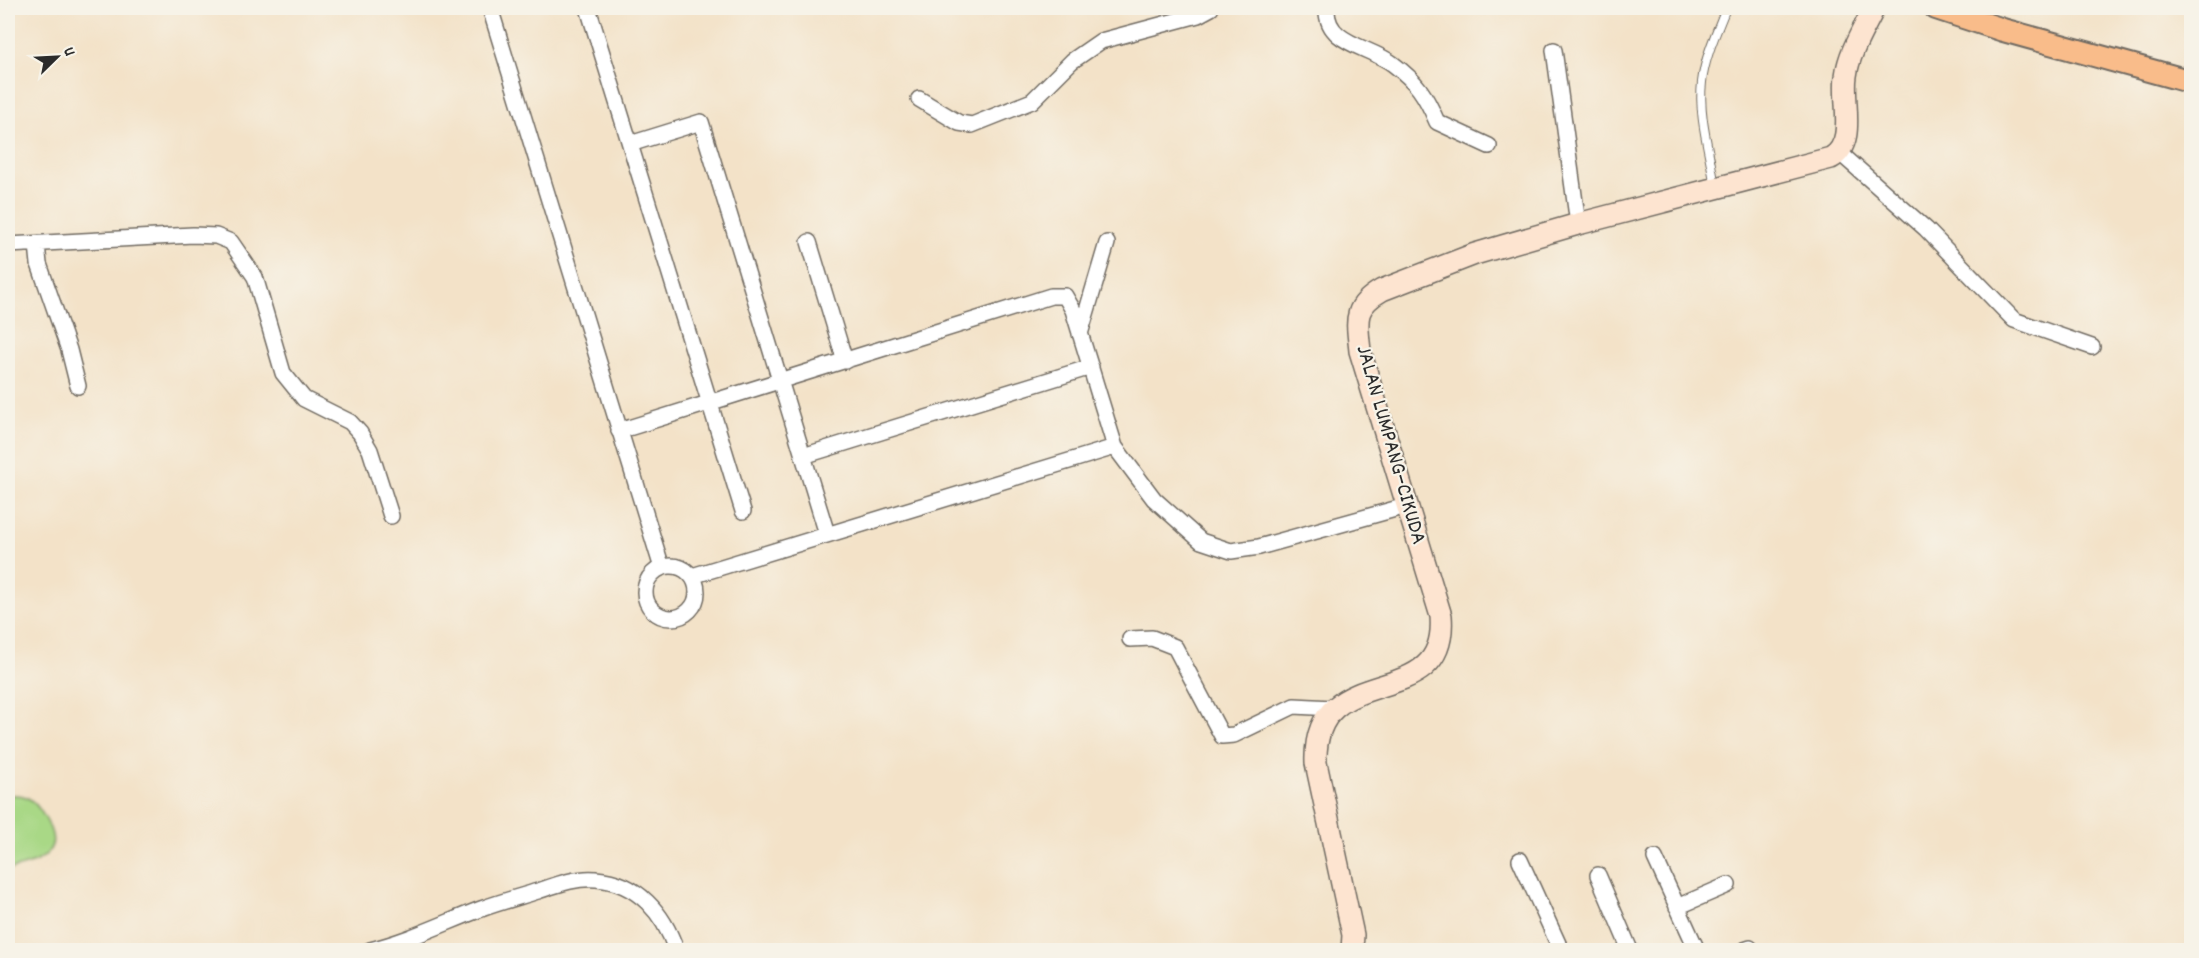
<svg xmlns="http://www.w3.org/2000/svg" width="2199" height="958" viewBox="0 0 2199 958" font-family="Dekko,sans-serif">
	<rect width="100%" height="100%" fill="#f7f3e8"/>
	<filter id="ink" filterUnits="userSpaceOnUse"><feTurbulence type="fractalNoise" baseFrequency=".0167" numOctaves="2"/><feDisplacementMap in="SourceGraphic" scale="12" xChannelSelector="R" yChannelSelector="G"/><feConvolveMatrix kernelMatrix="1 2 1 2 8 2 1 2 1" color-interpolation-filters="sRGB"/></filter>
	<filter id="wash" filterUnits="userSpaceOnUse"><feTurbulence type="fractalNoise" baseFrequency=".008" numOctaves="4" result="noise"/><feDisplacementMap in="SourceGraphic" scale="24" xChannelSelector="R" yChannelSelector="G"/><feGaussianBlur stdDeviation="1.35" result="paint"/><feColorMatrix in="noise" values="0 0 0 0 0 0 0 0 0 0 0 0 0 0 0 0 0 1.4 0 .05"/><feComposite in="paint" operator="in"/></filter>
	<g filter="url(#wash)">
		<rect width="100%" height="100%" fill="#f3e2c8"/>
		<path fill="#a9d886" stroke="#6a8258" stroke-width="1.5" d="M 8,795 C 13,795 21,794 26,797 C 38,802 56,832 52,845 C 47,862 22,866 8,870 Z"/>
	</g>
	<g filter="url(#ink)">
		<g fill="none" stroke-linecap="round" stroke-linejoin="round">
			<g stroke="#716b62" stroke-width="10">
				<path id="lane" d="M 1715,187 C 1710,153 1698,116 1702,82 C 1705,56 1717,31 1726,8"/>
			</g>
			<g stroke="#716b62" stroke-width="18">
				<path id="street" d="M 490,8 L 662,568
					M 588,8 L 743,511
					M 1327,8 C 1325,44 1369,46 1393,64 C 1417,82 1425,94 1437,122 L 1489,146
					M 1554,50 L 1578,224
					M 919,99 L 959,123 L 972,125 L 1032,101 L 1072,61 L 1101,41 L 1198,15 L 1211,8
					M 630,144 L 701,122 L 827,534
					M 1840,153 L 1926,229 L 2014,320 L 2092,347
					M 809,242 L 845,361
					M 37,244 L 39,264 L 69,350 L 78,386
					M 8,245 L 193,235 L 216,236 L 231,242 L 255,277 L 283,373 L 304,399 L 350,422 L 360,433 L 370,450 L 391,516
					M 1080,334 L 1107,243
					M 619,431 L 1051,296 L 1065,296 L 1073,310 L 1115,447 L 1154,499 L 1201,541 L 1231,551 L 1259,547 L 1406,506
					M 803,456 L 1091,367
					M645 592a26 26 0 1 1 52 0a26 26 0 1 1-52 0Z
					M 692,576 L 1115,447
					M 1130,639 L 1152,638 L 1175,647 L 1222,736 L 1234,735 L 1294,706 L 1333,708
					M 1655,858 L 1697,950
					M 1520,860 L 1561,950
					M 1598,875 L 1630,950
					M 1677,907 L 1728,885
					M 370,950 C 408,941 444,923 481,909 C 500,902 519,897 538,891 C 556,885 577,877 596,879 C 638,882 664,914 676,950
					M 1744,950 L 1750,948"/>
			</g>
			<g stroke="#716b62" stroke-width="24">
				<path id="secondary" d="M 1352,950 L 1353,935 L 1316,763 C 1312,653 1449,718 1441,616 L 1360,351 C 1357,321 1352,307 1382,290 L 1475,254 L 1578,224 L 1831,158 C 1857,143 1842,102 1846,76 C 1849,52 1864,29 1874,8"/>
			</g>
			<g stroke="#716b62" stroke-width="26">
				<path id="primary" d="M 1936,8 L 2003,30 L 2192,82"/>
			</g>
			<use href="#lane" stroke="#fff" stroke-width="8"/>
			<use href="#street" stroke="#fff" stroke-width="15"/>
			<use href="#secondary" stroke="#fde4d0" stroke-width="21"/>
			<use href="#primary" stroke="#f9bc8a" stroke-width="22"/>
		</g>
	</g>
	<g text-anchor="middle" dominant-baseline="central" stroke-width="4.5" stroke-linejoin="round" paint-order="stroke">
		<g font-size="22" fill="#2b2b2b" stroke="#f7f3e8">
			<text transform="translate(1390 445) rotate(74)">JALAN LUMPANG–CIKUDA</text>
		</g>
	</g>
	<rect width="2199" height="958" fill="none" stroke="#f7f3e8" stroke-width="30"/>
	<g transform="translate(57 57) rotate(66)" stroke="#f7f3e8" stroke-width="4.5" paint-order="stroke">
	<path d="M0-4.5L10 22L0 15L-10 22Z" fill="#2b2b2b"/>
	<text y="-9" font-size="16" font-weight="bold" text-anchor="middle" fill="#2b2b2b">U</text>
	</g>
</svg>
